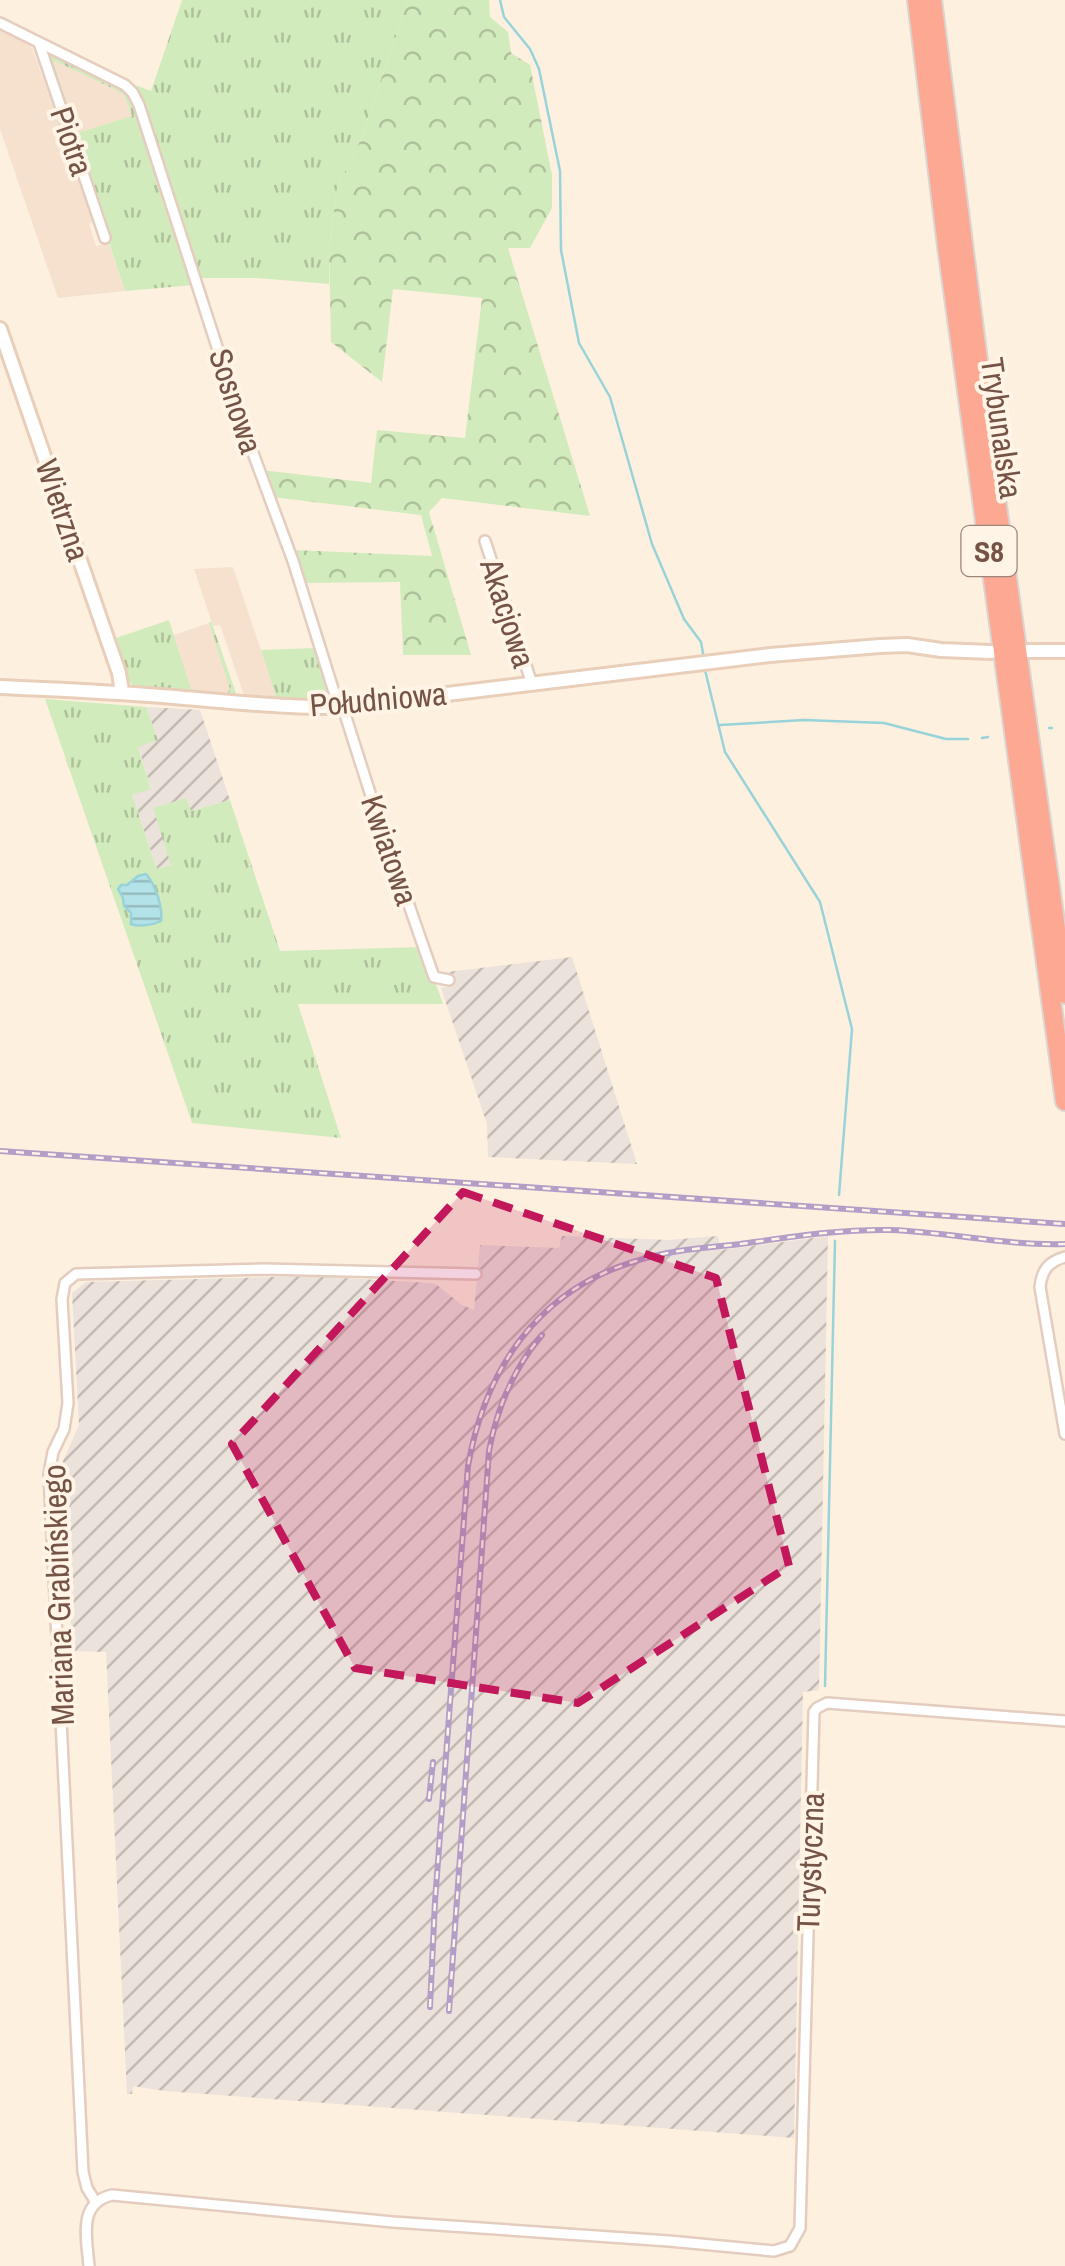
<svg xmlns="http://www.w3.org/2000/svg" width="1065" height="2266" viewBox="0 0 1065 2266" font-family="'Archivo Narrow',sans-serif">
	<defs>
		<pattern id="industrial-furrows" width="10" height="10" patternUnits="userSpaceOnUse" patternTransform="scale(2.5)"><rect width="10" height="10" fill="#ebe2db"/><path d="M-1 1l2-2M0 10L10 0M9 11l2-2" fill="none" stroke="#c3bab3"/></pattern>
		<pattern id="grass-tufts" width="24" height="20" patternUnits="userSpaceOnUse" patternTransform="scale(2.5)"><rect width="24" height="20" fill="#d2ebbd"/><path d="M3 7l-1-3M5 7V3M7 7l1-3M15 17l-1-3M17 17v-4M19 17l1-3" fill="none" stroke="#afc19b"/></pattern>
		<pattern id="forest-crowns" width="20" height="18" patternUnits="userSpaceOnUse" patternTransform="scale(2.5)"><rect width="20" height="18" fill="#d2ebbd"/><path d="M2 6a3 3 0 1 1 6 0M12 15a3 3 0 1 1 6 0" fill="none" stroke="#afc19b"/></pattern>
		<pattern id="water-rules" width="6" height="5" patternUnits="userSpaceOnUse" patternTransform="scale(2.5)"><rect width="6" height="5" fill="#b3e3e8"/><path d="M0 2.5h6" fill="none" stroke="#96bbbe"/></pattern>
	</defs>
	<rect width="100%" height="100%" fill="#fdf0df"/>
	<path fill="#f5e1cd" d="M 0,30 L 31,45 L 95,222 L 89,224 L 96,246 L 108,242 L 125,291 L 58,298 L 0,129 Z
		M 55,61 L 116,90 L 124,95 L 132,116 L 77,133 L 54,64 Z
		M 233,567 L 277,698 L 244,695 L 220,625 L 213,626 L 194,569 Z
		M 209,623 L 231,689 L 226,695 L 192,693 L 174,635 Z"/>
	<path fill="url(#industrial-furrows)" d="M 146,707 L 200,710 L 230,800 L 190,811 L 171,865 L 157,869 L 132,795 L 151,788 L 138,746 L 158,740 Z
		M 572,957 L 637,1164 L 488,1157 L 487,1124 L 441,988 L 450,986 L 447,972 Z
		M 562,1236 L 669,1240 L 718,1236 L 721,1250 L 828,1236 L 819,1690 L 803,1692 L 794,2138 L 165,2091 L 133,2086 L 132,2094 L 127,2094 L 106,1652 L 72,1651 L 63,1461 L 79,1425 L 72,1293 L 86,1282 L 309,1276 L 430,1283 L 437,1285 L 462,1305 L 474,1310 L 480,1245 L 559,1248 Z"/>
	<path fill="url(#grass-tufts)" fill-rule="evenodd" d="M 182,0 L 408,0 L 361,139 L 337,188 L 329,250 L 329,284 L 257,278 L 198,278 L 141,103 L 122,80 L 151,91 Z
		M 44,49 L 118,85 L 128,91 L 132,100 L 194,285 L 125,291 ZM 55,61 L 116,90 L 124,95 L 132,116 L 77,133 L 54,64 Z
		M 169,620 L 192,692 L 226,695 L 230,689 L 209,623 L 211,621 L 238,699 L 137,689 L 126,679 L 113,639 Z
		M 316,648 L 331,697 L 329,702 L 244,699 L 244,695 L 276,697 L 261,650 Z
		M 45,699 L 146,707 L 158,740 L 138,747 L 151,789 L 132,795 L 157,869 L 171,865 L 153,808 L 186,798 L 191,811 L 230,800 L 280,951 L 423,947 L 443,1004 L 298,1004 L 341,1138 L 192,1123 Z"/>
	<path fill="url(#forest-crowns)" d="M 408,0 L 489,0 L 490,17 L 508,32 L 511,53 L 530,65 L 552,175 L 552,208 L 530,248 L 508,248 L 590,516 L 442,498 L 429,512 L 471,655 L 403,655 L 400,582 L 300,583 L 291,555 L 294,550 L 432,556 L 421,515 L 272,497 L 262,470 L 371,483 L 377,430 L 465,438 L 482,298 L 393,289 L 382,382 L 331,342 L 329,250 L 337,188 L 361,139 Z"/>
	<path fill="url(#water-rules)" stroke="#98d3da" stroke-width="2.5" d="M 146,874 C 155,884 163,907 161,921 C 153,925 139,927 131,924 L 131,913 L 124,906 L 123,898 L 118,889 L 121,885 L 127,885 L 138,876 Z"/>
	<g fill="none" stroke-linecap="round" stroke-linejoin="round">
		<path stroke="#98d3da" stroke-width="2.5" d="M 500,0 L 504,17 L 530,49 L 539,69 L 560,171 L 561,250 L 579,343 L 610,397 L 652,544 L 684,619 L 701,642 L 704,659
			M 704,666 L 725,752 L 820,902 L 852,1029 L 839,1195
			M 720,725 L 804,720 L 884,723 L 946,739 L 968,739
			M 1049,728 L 1052,728
			M 982,738 L 988,737
			M 825,1686 L 835,1241"/>
		<g stroke="#e4cdbe" stroke-width="14">
			<path id="street" d="M 0,23 L 125,85 L 133,93 L 139,105 L 240,418 L 293,561 L 339,708
				M 39,43 L 105,238
				M 485,541 L 532,684
				M 343,708 L 371,796 L 434,977 L 449,980
				M 1065,1257 C 1048,1262 1042,1270 1040,1287 L 1065,1434
				M 95,2201 L 87,2188 L 83,2172 L 49,1474 L 53,1452 L 64,1429 L 68,1403 L 62,1299 L 65,1283 L 76,1274 L 264,1269 L 476,1274
				M 89,2266 C 87,2239 77,2203 112,2195 L 393,2222 L 669,2241 L 774,2251 L 790,2246 L 800,2228 L 814,1712 L 817,1708 L 827,1703 L 1065,1721"/>
		</g>
		<g stroke="#e9ceba" stroke-width="18">
			<path id="secondary" d="M 0,329 L 119,673 L 122,692
				M 1028,651 L 1065,651
				M 0,687 C 61,690 123,692 184,698 C 263,704 335,715 414,698 L 770,655 L 880,646 L 907,645 L 941,650 L 991,652"/>
		</g>
		<g stroke="#dbd3cf" stroke-width="22">
			<path id="highway" d="M 917,0 L 947,246 L 1065,1101
				M 932,0 L 991,463 L 1065,994"/>
		</g>
		<use href="#street" stroke="#fff" stroke-width="9"/>
		<use href="#secondary" stroke="#fff" stroke-width="12"/>
		<use href="#highway" stroke="#fca892" stroke-width="18"/>
		<g stroke="#b29ec6" stroke-width="6">
			<path id="rail" d="M 0,1151 L 1065,1224
				M 429,1799 L 433,1762
				M 430,2007 L 435,1901 L 468,1466 C 485,1369 538,1290 636,1261 C 669,1250 705,1248 740,1244 C 791,1237 840,1229 891,1230 C 949,1232 1007,1246 1065,1244
				M 449,2011 L 489,1451 C 497,1408 513,1369 542,1335"/>
		</g>
		<use href="#rail" stroke="#fff4e6" stroke-width="2.5" stroke-dasharray="8" stroke-linecap="butt"/>
	</g>
	<path fill="#c2185b" fill-opacity="0.2" stroke="#c2185b" stroke-width="8" stroke-dasharray="20 12" stroke-linejoin="round" d="M 463,1192 L 716,1278 L 789,1566 L 578,1703 L 355,1668 L 232,1444 Z"/>
	<g text-anchor="middle" dominant-baseline="central" stroke-width="8" stroke-linejoin="round" paint-order="stroke">
		<rect fill="#fff4e6" stroke="#9e8476" stroke-width="2.5" x="961.5" y="526" width="55" height="50" rx="8"/>
		<g font-size="30" font-weight="bold" fill="#755446">
			<text x="989" y="551">S8</text>
		</g>
		<g font-size="32" fill="#755446" stroke="#fff4e6">
			<text transform="translate(72 141) rotate(71)">Piotra</text>
			<text transform="translate(236 401) rotate(72)">Sosnowa</text>
			<text transform="translate(1002 428) rotate(82)">Trybunalska</text>
			<text transform="translate(63 510) rotate(71)">Wietrzna</text>
			<text transform="translate(508 613) rotate(72)">Akacjowa</text>
			<text transform="translate(378 699) rotate(-5)">Południowa</text>
			<text transform="translate(390 850) rotate(71)">Kwiatowa</text>
			<text transform="translate(58 1595) rotate(-92)">Mariana Grabińskiego</text>
			<text transform="translate(810 1862) rotate(-88)">Turystyczna</text>
		</g>
	</g>
</svg>
